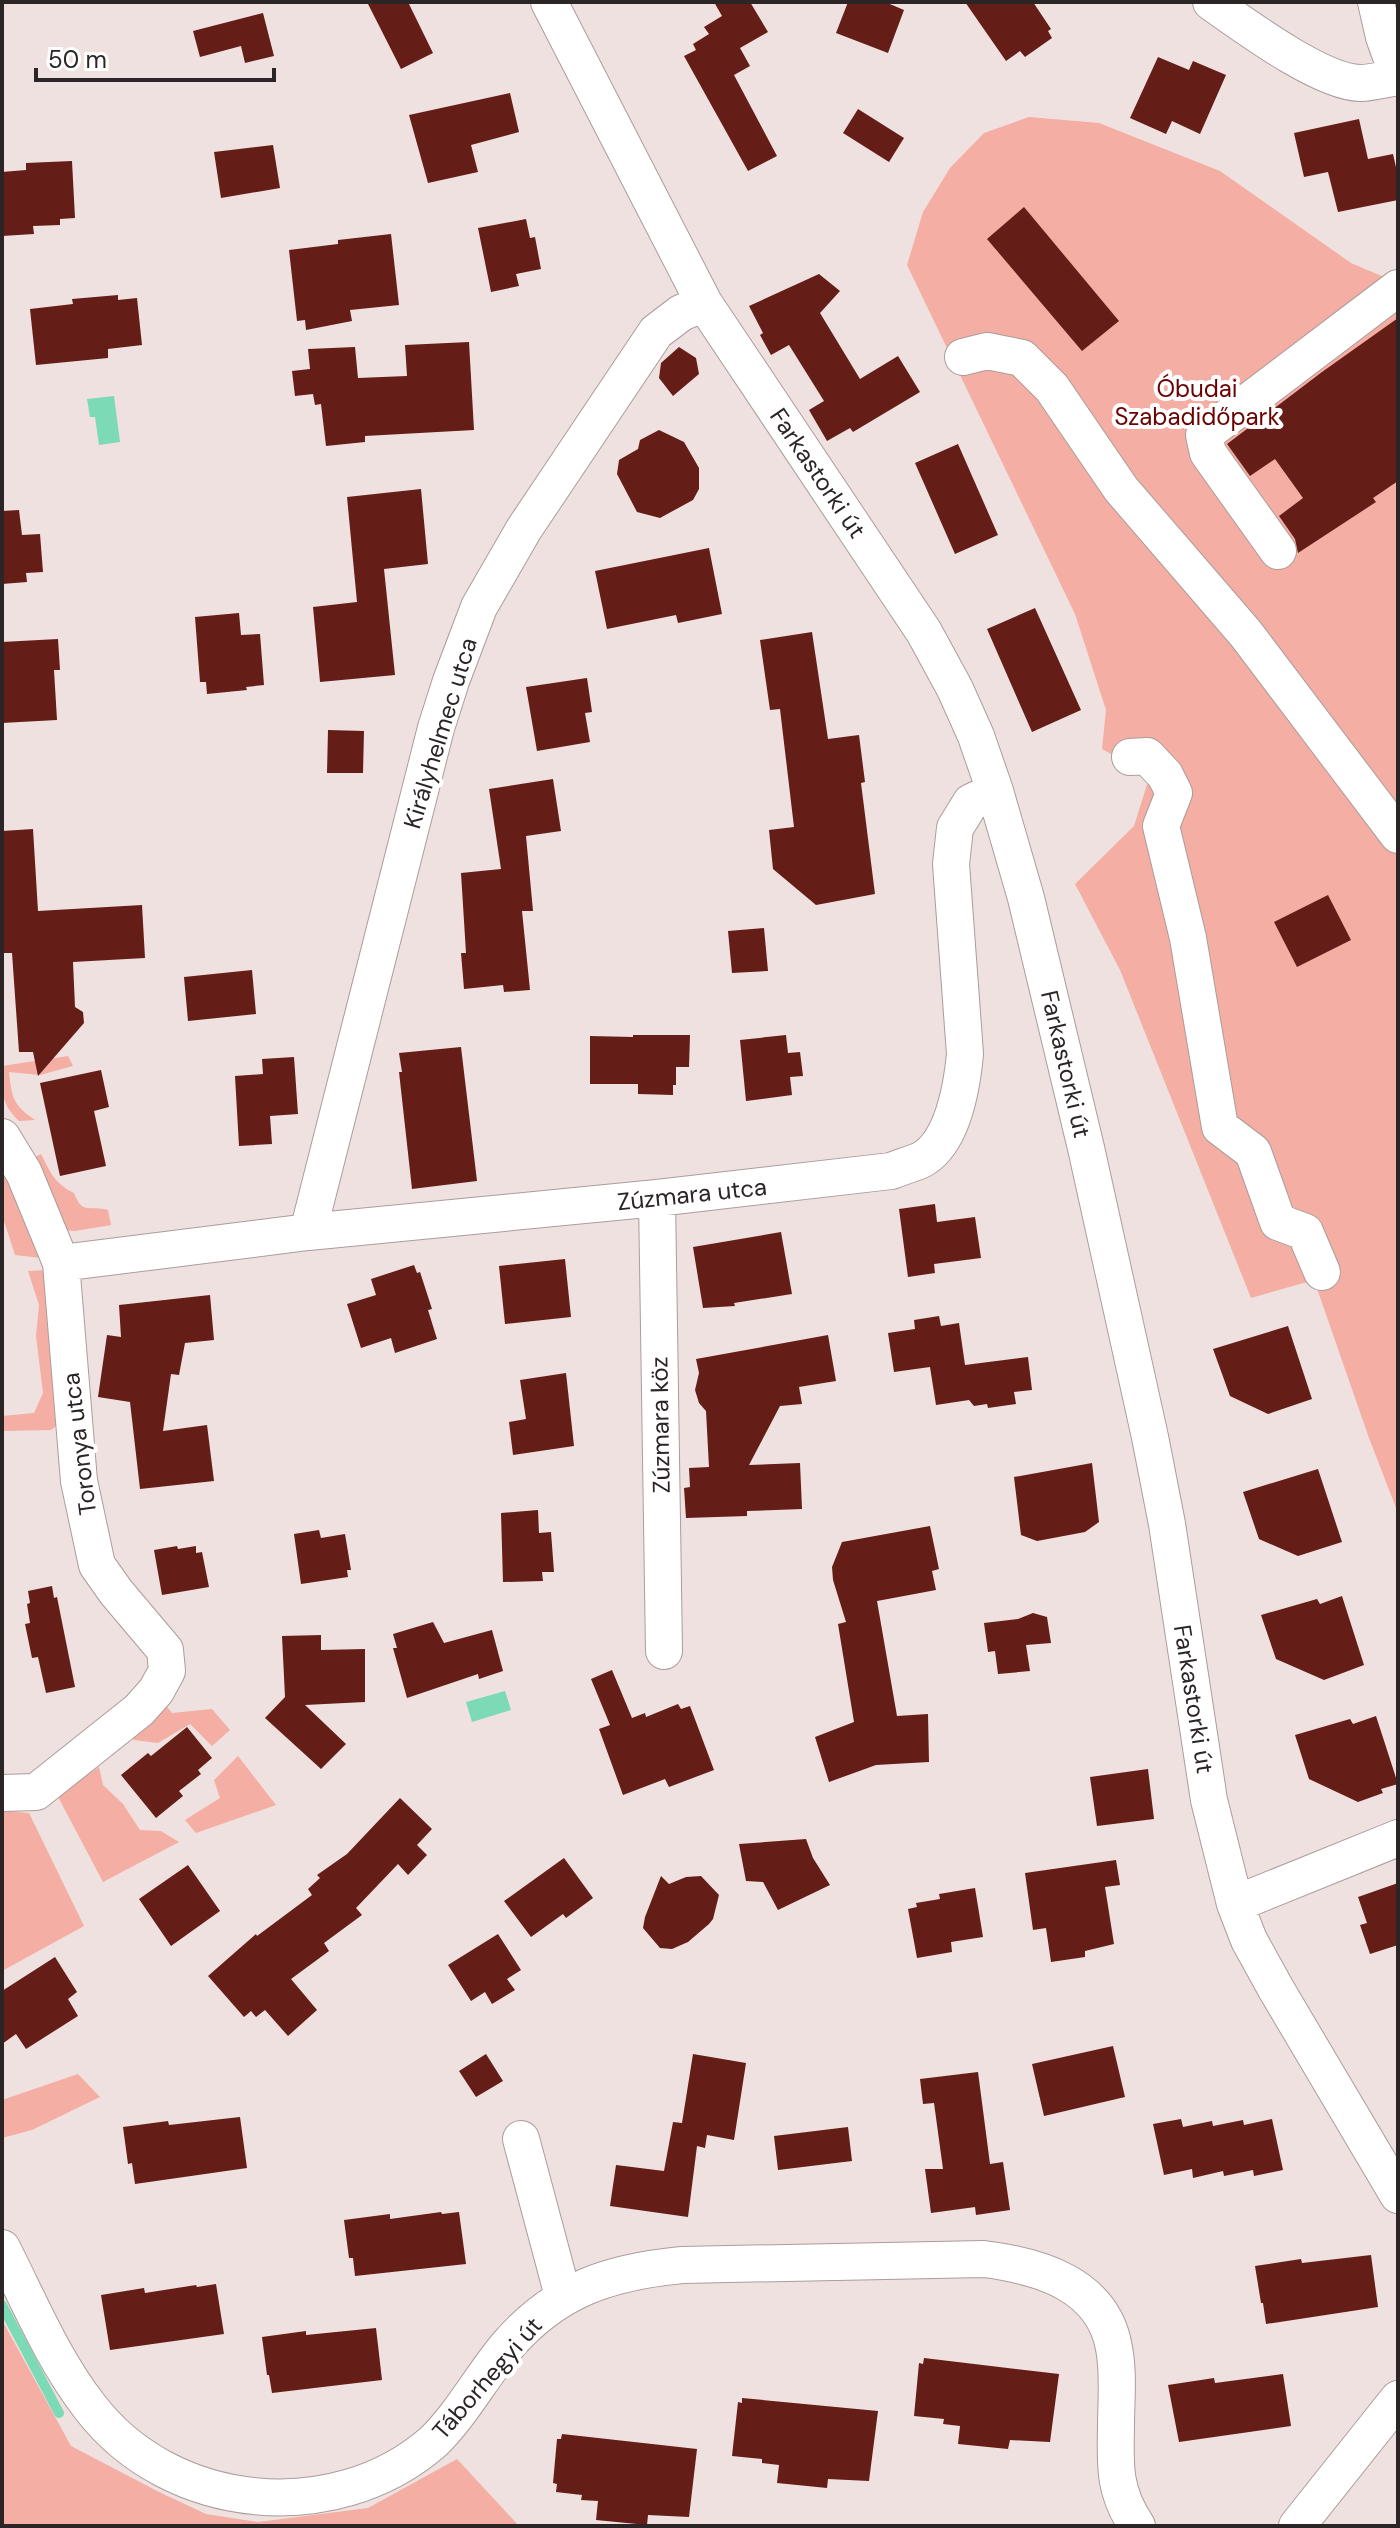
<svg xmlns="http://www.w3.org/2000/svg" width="1400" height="2528" viewBox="0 0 1400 2528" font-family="'DM Sans',sans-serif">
	<rect width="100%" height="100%" fill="#efe1df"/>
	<path fill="#f4aea3" d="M 1029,117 L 1099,123 L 1220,171 L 1351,263 L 1398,283 L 1398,1513 L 1369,1438 L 1314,1280 L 1251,1298 L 1120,970 L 1075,884 L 1134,826 L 1150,775 L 1102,749 L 1106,710 L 1075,614 L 907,265 L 923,212 L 950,168 L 984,133 Z
		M 68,1056 L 73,1066 L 40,1075 L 9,1072 C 12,1098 13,1105 35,1120 L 19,1121 C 0,1103 2,1090 2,1066 Z
		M 2,1154 L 49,1259 L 15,1255 L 2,1215 Z
		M 41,1154 C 50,1172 55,1184 74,1193 C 82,1215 89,1205 108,1210 L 111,1225 L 75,1231 L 61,1230 L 29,1160 Z
		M 49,1270 L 64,1420 L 51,1430 L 2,1431 L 2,1416 L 34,1413 L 43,1393 L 36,1336 L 39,1305 L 28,1271 Z
		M 160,1698 L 172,1713 L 212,1709 L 230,1730 L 212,1746 L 190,1724 L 158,1743 L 134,1740 L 127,1730 Z
		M 238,1756 L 276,1805 L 196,1833 L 185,1820 L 220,1798 L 214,1780 Z
		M 99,1767 L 103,1785 L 123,1804 L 140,1830 L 161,1831 L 179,1842 L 103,1882 L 57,1795 Z
		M 2,1811 L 29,1813 L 84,1926 L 2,1971 Z
		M 78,2074 L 100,2097 L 32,2130 L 2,2138 L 2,2100 Z
		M 2,2320 L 71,2446 L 159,2492 L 206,2514 L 258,2522 L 368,2508 L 457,2459 L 519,2526 L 2,2526 Z"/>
	<path fill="#7ddab6" d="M 114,396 L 120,442 L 99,445 L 95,417 L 90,417 L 87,399 Z
		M 505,1691 L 511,1710 L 472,1722 L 466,1702 Z"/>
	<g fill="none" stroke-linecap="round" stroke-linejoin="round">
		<path stroke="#7ddab6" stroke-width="10" d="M 2,2305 L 59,2413"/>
	</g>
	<path fill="#641d17" d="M 367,2 L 408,2 L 433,53 L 401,69 Z
		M 714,2 L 750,2 L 768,32 L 740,48 L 750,66 L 734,75 L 777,156 L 748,171 L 684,56 L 696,50 L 693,44 L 709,34 L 704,27 L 722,16 Z
		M 848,2 L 885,2 L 904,10 L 888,53 L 836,33 Z
		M 965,2 L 1033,2 L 1051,29 L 1048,31 L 1052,38 L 1025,57 L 1020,51 L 1006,61 Z
		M 263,13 L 274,56 L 245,63 L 241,46 L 200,57 L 193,31 Z
		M 1158,57 L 1189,70 L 1193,61 L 1226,75 L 1200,134 L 1172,121 L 1166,134 L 1130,118 Z
		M 510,93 L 519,132 L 471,145 L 478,172 L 428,183 L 409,115 Z
		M 858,109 L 904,138 L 889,162 L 843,133 Z
		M 1359,119 L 1368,159 L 1393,154 L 1398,176 L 1398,200 L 1338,212 L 1328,172 L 1304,177 L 1294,133 Z
		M 273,145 L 280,188 L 221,198 L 214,152 Z
		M 72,161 L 75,218 L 60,219 L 60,225 L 33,226 L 34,234 L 2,236 L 2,172 L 26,170 L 26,163 Z
		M 1024,207 L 1119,321 L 1082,351 L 987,239 Z
		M 526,219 L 530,238 L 535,237 L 541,269 L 516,274 L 519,286 L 491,292 L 478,228 Z
		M 391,234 L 399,305 L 350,310 L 352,321 L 306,330 L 305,320 L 297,321 L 289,250 L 338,244 L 338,240 Z
		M 819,274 L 840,291 L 820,313 L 860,379 L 898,356 L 920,392 L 853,432 L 850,428 L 827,441 L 809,410 L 824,401 L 789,345 L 771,355 L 760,335 L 763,333 L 749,306 Z
		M 118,295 L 118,300 L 137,298 L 142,345 L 108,349 L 108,358 L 36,365 L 30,309 L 73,304 L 72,299 Z
		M 1398,318 L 1398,481 L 1373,498 L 1376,502 L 1298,553 L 1295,539 L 1279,516 L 1303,498 L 1275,459 L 1250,476 L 1227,444 L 1322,372 Z
		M 469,342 L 474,430 L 365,436 L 365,442 L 326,446 L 321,404 L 315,405 L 313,394 L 295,396 L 292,371 L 310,369 L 308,349 L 355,347 L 358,378 L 407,376 L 405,345 Z
		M 679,347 L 696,358 L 699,374 L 673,396 L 659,378 L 661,363 Z
		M 659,430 L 684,442 L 699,468 L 699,489 L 693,500 L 660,518 L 637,512 L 617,474 L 619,460 L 638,449 L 640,440 Z
		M 958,444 L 998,535 L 955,554 L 915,463 Z
		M 421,489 L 428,564 L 384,569 L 395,675 L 320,682 L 313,607 L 357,602 L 347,497 Z
		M 19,510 L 22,535 L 40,534 L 43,572 L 26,573 L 27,582 L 2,584 L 2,511 Z
		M 709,548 L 722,614 L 678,623 L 676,615 L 607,629 L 595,571 Z
		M 1035,608 L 1081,710 L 1032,732 L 987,629 Z
		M 239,613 L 241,635 L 260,634 L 264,685 L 246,687 L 247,690 L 207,694 L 206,682 L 200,682 L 195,617 Z
		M 812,632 L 828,739 L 859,735 L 865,782 L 861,783 L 875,894 L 816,905 L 773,869 L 769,830 L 794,827 L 780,709 L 770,710 L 760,640 Z
		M 58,639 L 60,670 L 54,670 L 57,720 L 2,723 L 2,642 Z
		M 587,678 L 592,712 L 585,713 L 590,742 L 537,751 L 526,687 Z
		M 328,730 L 364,731 L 363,773 L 327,773 Z
		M 553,779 L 561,831 L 526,836 L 533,911 L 522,911 L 530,990 L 504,992 L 503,985 L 464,989 L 461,953 L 466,953 L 461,873 L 501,869 L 489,789 Z
		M 33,829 L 38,911 L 142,905 L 145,958 L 73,962 L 75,1007 L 83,1012 L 84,1023 L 38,1076 L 33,1052 L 19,1052 L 12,953 L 2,953 L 2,831 Z
		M 1328,895 L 1351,940 L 1297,967 L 1274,922 Z
		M 764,928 L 768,971 L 732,973 L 728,931 Z
		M 252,970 L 256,1014 L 188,1021 L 184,977 Z
		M 633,1035 L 690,1035 L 689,1067 L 676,1067 L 676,1085 L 673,1085 L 673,1095 L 638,1094 L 638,1084 L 590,1084 L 590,1036 L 633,1037 Z
		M 786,1035 L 788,1053 L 800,1052 L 803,1076 L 790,1077 L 792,1095 L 746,1101 L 740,1040 Z
		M 461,1047 L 477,1181 L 412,1189 L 399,1072 L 402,1072 L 399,1053 Z
		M 294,1057 L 298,1114 L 270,1116 L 272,1144 L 239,1146 L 235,1076 L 263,1074 L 262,1059 Z
		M 101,1070 L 109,1107 L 94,1111 L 106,1166 L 60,1176 L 40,1083 Z
		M 935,1204 L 937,1222 L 975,1217 L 981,1258 L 934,1264 L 935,1273 L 908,1277 L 899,1209 Z
		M 781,1232 L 792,1294 L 734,1303 L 735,1306 L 703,1308 L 693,1247 Z
		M 565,1259 L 571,1317 L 505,1324 L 499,1266 Z
		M 414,1265 L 417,1273 L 420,1272 L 432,1309 L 428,1310 L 437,1339 L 395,1353 L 391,1338 L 361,1348 L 347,1304 L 376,1295 L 371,1279 Z
		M 210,1295 L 214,1340 L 185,1343 L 179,1375 L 171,1374 L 163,1431 L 207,1425 L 214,1481 L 140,1489 L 130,1402 L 98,1397 L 107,1335 L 121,1337 L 119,1305 Z
		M 939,1316 L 941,1326 L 959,1323 L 965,1365 L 1028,1357 L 1032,1390 L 1014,1392 L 1016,1404 L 988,1408 L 987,1404 L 974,1406 L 969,1400 L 936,1405 L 930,1367 L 894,1372 L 888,1333 L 915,1329 L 914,1320 Z
		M 1288,1326 L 1312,1399 L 1268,1414 L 1230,1396 L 1213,1349 Z
		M 828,1335 L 836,1381 L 799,1387 L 802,1404 L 780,1406 L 749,1465 L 800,1463 L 802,1509 L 747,1511 L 747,1516 L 686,1518 L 684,1488 L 690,1487 L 689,1468 L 709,1467 L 706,1411 L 699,1403 L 695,1390 L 699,1373 L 696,1359 Z
		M 566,1373 L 574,1446 L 513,1455 L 509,1422 L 526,1419 L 520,1380 Z
		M 1092,1463 L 1099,1522 L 1085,1532 L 1037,1541 L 1021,1535 L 1014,1477 Z
		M 1318,1469 L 1342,1542 L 1298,1556 L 1259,1539 L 1243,1492 Z
		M 538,1510 L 539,1533 L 551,1532 L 554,1572 L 542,1572 L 543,1581 L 503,1582 L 501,1513 Z
		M 930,1526 L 939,1569 L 932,1571 L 936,1590 L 877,1601 L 897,1716 L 928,1714 L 929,1762 L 876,1765 L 829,1782 L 815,1737 L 854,1722 L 838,1624 L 846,1622 L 833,1580 L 832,1567 L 842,1542 Z
		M 319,1530 L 321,1538 L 345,1534 L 351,1570 L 347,1570 L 348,1577 L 301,1584 L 294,1534 Z
		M 177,1546 L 178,1549 L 196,1546 L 196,1553 L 202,1552 L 209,1587 L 162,1595 L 154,1550 Z
		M 52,1586 L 54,1598 L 57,1597 L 75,1687 L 46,1693 L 38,1657 L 32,1658 L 25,1624 L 30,1623 L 27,1604 L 30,1603 L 28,1591 Z
		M 1342,1596 L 1364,1665 L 1324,1680 L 1276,1659 L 1261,1615 L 1317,1599 L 1320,1604 Z
		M 1033,1613 L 1047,1617 L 1051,1643 L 1026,1645 L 1030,1671 L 998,1674 L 995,1651 L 988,1652 L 984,1623 L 1018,1619 Z
		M 433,1622 L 444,1643 L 492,1630 L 503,1671 L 479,1679 L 478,1674 L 407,1698 L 393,1648 L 397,1648 L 393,1634 Z
		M 321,1635 L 321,1650 L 365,1649 L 365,1702 L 305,1705 L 346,1744 L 321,1769 L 265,1718 L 285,1697 L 282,1636 Z
		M 612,1670 L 632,1718 L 645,1713 L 646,1717 L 678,1704 L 681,1709 L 690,1706 L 714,1770 L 669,1787 L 665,1779 L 623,1795 L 599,1729 L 610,1725 L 591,1679 Z
		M 1376,1716 L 1398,1784 L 1381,1789 L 1383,1793 L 1358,1802 L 1309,1779 L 1295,1735 L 1350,1719 L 1353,1724 Z
		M 187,1727 L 212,1758 L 198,1770 L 201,1774 L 179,1791 L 183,1796 L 156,1818 L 121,1775 L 148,1753 L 151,1756 Z
		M 1148,1769 L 1154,1819 L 1097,1826 L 1090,1777 Z
		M 400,1798 L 432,1829 L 417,1845 L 427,1855 L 408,1875 L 398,1864 L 356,1908 L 362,1915 L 324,1943 L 329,1951 L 291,1979 L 317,2010 L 288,2036 L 265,2010 L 256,2017 L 251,2011 L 244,2017 L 208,1976 L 256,1934 L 257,1936 L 312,1895 L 308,1889 L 320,1878 L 317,1875 L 347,1854 Z
		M 806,1839 L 813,1858 L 830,1885 L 778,1910 L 763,1882 L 746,1881 L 739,1844 Z
		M 564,1858 L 593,1898 L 566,1918 L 563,1914 L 531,1937 L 504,1901 Z
		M 1116,1860 L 1120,1885 L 1105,1887 L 1114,1944 L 1085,1951 L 1085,1957 L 1051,1962 L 1046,1928 L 1033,1930 L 1025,1873 Z
		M 188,1865 L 220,1911 L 171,1946 L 139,1899 Z
		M 661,1876 L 669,1884 L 686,1877 L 701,1876 L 719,1895 L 713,1919 L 709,1924 L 688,1942 L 672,1949 L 660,1948 L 643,1928 L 645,1917 Z
		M 1398,1883 L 1398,1945 L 1370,1954 L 1360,1925 L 1367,1923 L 1358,1897 Z
		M 975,1888 L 983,1937 L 951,1942 L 952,1952 L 917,1958 L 908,1909 L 917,1907 L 916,1903 L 940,1899 L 939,1894 Z
		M 498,1934 L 521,1970 L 507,1979 L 515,1990 L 492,2004 L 485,1992 L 471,2001 L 448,1965 Z
		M 55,1957 L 77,1992 L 68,1999 L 78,2016 L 26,2049 L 16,2034 L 2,2044 L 2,1991 Z
		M 1113,2046 L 1125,2097 L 1044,2116 L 1032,2064 Z
		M 486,2054 L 503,2081 L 476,2097 L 459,2071 Z
		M 693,2054 L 746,2063 L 734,2140 L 707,2135 L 705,2148 L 697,2146 L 688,2217 L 610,2206 L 616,2165 L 664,2171 L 673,2122 L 682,2123 Z
		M 978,2072 L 990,2164 L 1003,2162 L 1010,2210 L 976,2215 L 975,2207 L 931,2213 L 925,2169 L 943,2169 L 934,2103 L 923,2104 L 920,2079 Z
		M 240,2117 L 247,2168 L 135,2184 L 132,2163 L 128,2164 L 123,2127 L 168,2121 L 169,2125 Z
		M 1181,2119 L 1183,2127 L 1212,2121 L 1213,2126 L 1243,2120 L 1244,2125 L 1272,2119 L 1283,2170 L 1254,2176 L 1253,2170 L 1224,2176 L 1223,2171 L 1193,2178 L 1192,2169 L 1164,2175 L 1153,2124 Z
		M 848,2127 L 852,2161 L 778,2170 L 774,2136 Z
		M 441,2212 L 442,2214 L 459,2212 L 466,2264 L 355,2276 L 353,2258 L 349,2258 L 344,2220 L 390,2214 L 390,2219 Z
		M 1371,2255 L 1378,2307 L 1266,2324 L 1263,2303 L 1261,2303 L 1255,2266 L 1301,2259 L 1302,2263 Z
		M 216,2284 L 224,2334 L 110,2350 L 101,2295 L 144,2288 L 145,2293 L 196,2285 L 197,2287 Z
		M 376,2328 L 382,2380 L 272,2393 L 269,2375 L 267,2375 L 262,2337 L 306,2331 L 306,2335 Z
		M 924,2358 L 1059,2374 L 1050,2442 L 1010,2440 L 1008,2449 L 958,2444 L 960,2426 L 943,2424 L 944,2419 L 914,2416 L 919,2363 L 923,2364 Z
		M 1283,2374 L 1291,2426 L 1179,2442 L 1168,2385 L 1214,2378 L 1215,2383 Z
		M 742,2398 L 878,2411 L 869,2481 L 828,2479 L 827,2488 L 777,2483 L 779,2465 L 762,2463 L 762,2459 L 732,2456 L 738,2402 L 742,2403 Z
		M 562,2434 L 697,2449 L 689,2517 L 648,2515 L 647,2525 L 596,2520 L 598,2501 L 581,2500 L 582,2495 L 556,2492 L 557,2484 L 553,2483 L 557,2439 L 561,2439 Z"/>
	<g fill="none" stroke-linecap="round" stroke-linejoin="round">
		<g stroke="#aa9d9b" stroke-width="38">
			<path id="minor" d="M 549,2 L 704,303 L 924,632 L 955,689 L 976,736 L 995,791 L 1026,898 L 1086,1148 L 1150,1437 L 1167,1524 L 1209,1800 L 1235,1904 L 1249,1940 L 1276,1989 L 1398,2195
				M 1211,2 C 1244,25 1320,82 1360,83 C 1372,83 1386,79 1398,77
				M 1376,2 L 1384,37 L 1398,76
				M 963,357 L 987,351 L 1022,358 L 1052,388 L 1121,489 L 1246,634 L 1398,835
				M 1278,551 L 1208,453 L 1204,435 L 1398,288
				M 1130,757 L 1147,756 L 1165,775 L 1174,793 L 1161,826 L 1188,938 L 1220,1127 L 1253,1152 L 1278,1222 L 1305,1232 L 1322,1272
				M 2,1137 L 24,1173 L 61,1263 L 79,1481 L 97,1565 L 116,1592 L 165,1650 L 167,1671 L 156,1691 L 139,1710 L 36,1792 L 2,1793
				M 657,1198 L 664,1651
				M 308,1232 L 436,728 L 451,681 L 479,607 L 524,529 L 656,332 L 681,313 L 704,303
				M 61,1263 L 308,1232 L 657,1198 L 891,1171 C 901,1167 912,1164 921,1160 C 953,1143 962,1086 965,1054 L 951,864 L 955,828 L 971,802 L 995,791
				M 1235,1904 L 1398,1838
				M 521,2139 L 563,2296
				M 2,2248 C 29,2301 53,2360 90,2407 C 170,2512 334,2528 433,2442 C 462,2414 481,2377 507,2346 C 556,2289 610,2272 682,2265 L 984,2259 C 1039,2266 1103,2284 1114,2348 C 1119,2374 1116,2401 1116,2427 C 1115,2467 1114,2492 1137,2526
				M 1297,2526 L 1398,2399"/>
		</g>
		<use href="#minor" stroke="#fff" stroke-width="36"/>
	</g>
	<g text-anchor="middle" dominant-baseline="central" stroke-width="8" stroke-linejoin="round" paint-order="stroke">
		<g font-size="24" fill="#6a0202" stroke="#fff">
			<text x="1197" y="388">Óbudai<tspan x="1197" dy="28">Szabadidőpark</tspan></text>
		</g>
		<g font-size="24" fill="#2b2525" stroke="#fff">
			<text transform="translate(818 473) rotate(56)">Farkastorki út</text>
			<text transform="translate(440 733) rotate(-73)">Királyhelmec utca</text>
			<text transform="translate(1066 1064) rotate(77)">Farkastorki út</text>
			<text transform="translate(692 1194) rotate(-6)">Zúzmara utca</text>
			<text transform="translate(660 1425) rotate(-91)">Zúzmara köz</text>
			<text transform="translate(79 1444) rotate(-97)">Toronya utca</text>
			<text transform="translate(1194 1699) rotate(81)">Farkastorki út</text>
			<text transform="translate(487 2378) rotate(-49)">Táborhegyi út</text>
		</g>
	</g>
	<rect width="1400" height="2528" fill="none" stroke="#2b2525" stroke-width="8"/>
	<path d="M36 68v12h238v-12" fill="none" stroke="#2b2525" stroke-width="4"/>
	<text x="48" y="68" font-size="24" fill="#2b2525" stroke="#ffffff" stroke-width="6" paint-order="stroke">50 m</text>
</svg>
